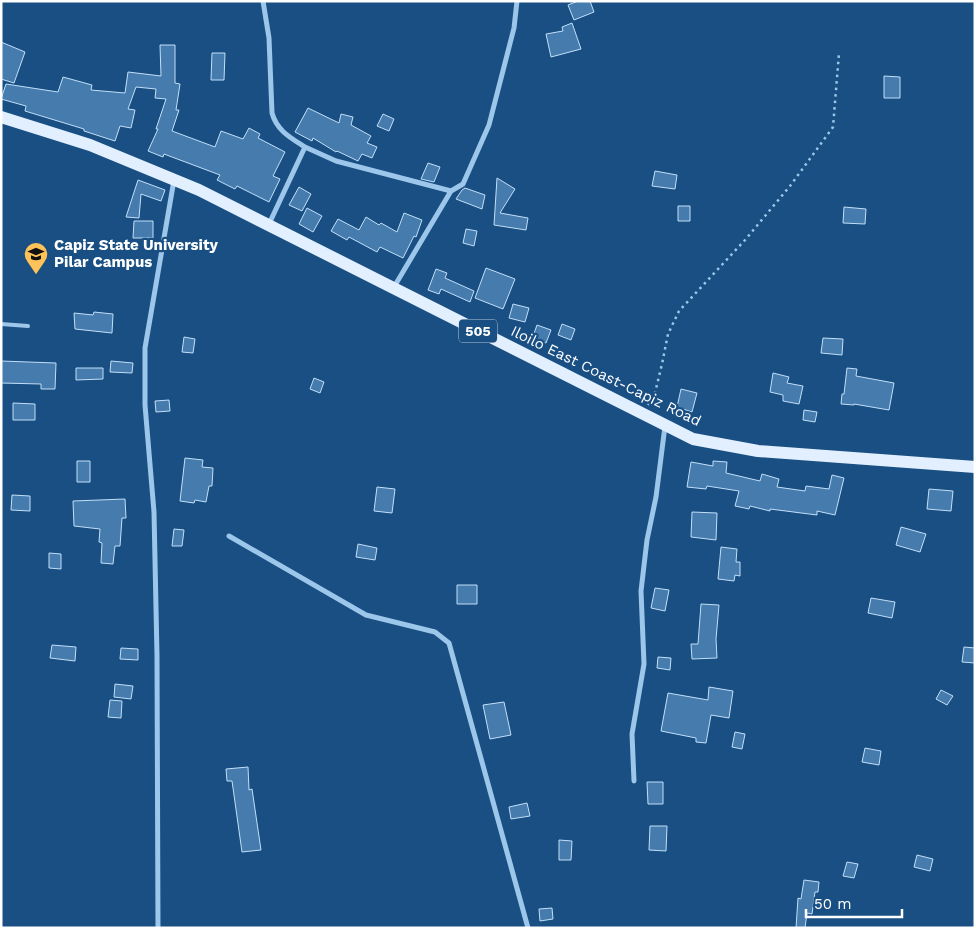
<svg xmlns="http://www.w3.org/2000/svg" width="976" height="929" viewBox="0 0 976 929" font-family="'Work Sans',sans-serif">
	<rect width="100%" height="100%" fill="#194f83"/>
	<path fill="#467bae" stroke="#c2dff8" d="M 578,1 L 590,1 L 594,12 L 574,20 L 568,5 Z
		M 572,23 L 581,49 L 551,57 L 546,34 L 563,31 L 562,27 Z
		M 1,42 L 25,52 L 14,83 L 1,79 Z
		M 160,45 L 175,45 L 175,83 L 180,84 L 176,110 L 179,110 L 172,131 L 215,147 L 221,131 L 243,139 L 249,128 L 260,134 L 258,138 L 285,152 L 273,176 L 280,179 L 269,202 L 237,186 L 235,189 L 217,180 L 220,175 L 164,154 L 163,157 L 148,151 L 158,129 L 156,129 L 166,99 L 155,98 L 156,89 L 136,87 L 128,109 L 135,110 L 131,128 L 120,126 L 115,141 L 84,131 L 84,129 L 25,111 L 26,106 L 1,99 L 6,84 L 58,92 L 63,77 L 92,85 L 91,90 L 125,93 L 128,72 L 161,76 Z
		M 212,53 L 225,53 L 224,80 L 211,80 Z
		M 884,76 L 900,77 L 900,98 L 884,98 Z
		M 308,108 L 339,123 L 341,114 L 353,117 L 351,125 L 371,136 L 367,143 L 377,147 L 372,158 L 362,154 L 358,161 L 337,151 L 336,152 L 313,138 L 312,141 L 295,132 Z
		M 383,114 L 394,119 L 389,131 L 377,126 Z
		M 428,163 L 440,167 L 434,182 L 421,179 Z
		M 655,171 L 677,175 L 675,189 L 652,186 Z
		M 497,178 L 515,189 L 500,213 L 528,218 L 526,230 L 494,225 Z
		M 138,180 L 165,190 L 161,201 L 141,194 L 139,218 L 126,217 Z
		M 299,187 L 311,194 L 302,211 L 289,205 Z
		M 465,188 L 485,195 L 482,209 L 456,199 L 462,190 Z
		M 678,206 L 690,206 L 690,221 L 678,221 Z
		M 844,207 L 866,209 L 865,224 L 843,223 Z
		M 307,208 L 322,216 L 313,232 L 299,224 Z
		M 404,213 L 422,220 L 416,237 L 414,236 L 403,258 L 380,247 L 377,252 L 349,237 L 347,240 L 331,231 L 338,219 L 359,230 L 366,217 L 379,225 L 381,223 L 397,232 Z
		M 134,221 L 153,221 L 153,238 L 133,238 Z
		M 466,229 L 477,231 L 474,246 L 463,243 Z
		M 486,268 L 515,279 L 503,309 L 475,298 Z
		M 436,269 L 447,273 L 445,278 L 474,291 L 470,302 L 441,289 L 439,294 L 428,290 Z
		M 513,304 L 529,308 L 525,322 L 509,318 Z
		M 94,312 L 113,314 L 112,333 L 75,329 L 74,313 L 93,315 Z
		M 562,324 L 575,329 L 571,340 L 558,335 Z
		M 537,325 L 551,330 L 546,343 L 532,339 Z
		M 184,337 L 195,339 L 193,353 L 182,352 Z
		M 823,338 L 843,339 L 842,355 L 821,353 Z
		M 1,361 L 56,363 L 55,389 L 41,389 L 41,384 L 1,383 Z
		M 111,361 L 133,363 L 132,373 L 110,372 Z
		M 76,368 L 103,368 L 103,379 L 76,380 Z
		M 847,368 L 857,369 L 856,376 L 894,383 L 889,410 L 854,404 L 854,405 L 841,404 L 842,394 L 844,394 Z
		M 773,373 L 789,377 L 787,383 L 803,386 L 799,404 L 783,401 L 783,395 L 770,392 Z
		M 314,378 L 324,382 L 320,393 L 310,389 Z
		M 681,389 L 697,393 L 692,412 L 677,407 Z
		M 169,400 L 170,411 L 156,412 L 155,401 Z
		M 13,403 L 35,404 L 35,420 L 13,420 Z
		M 804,410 L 817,412 L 815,422 L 803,420 Z
		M 185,458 L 203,460 L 202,467 L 213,468 L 212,486 L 209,486 L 206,502 L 195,500 L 194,503 L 180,501 Z
		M 77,461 L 90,461 L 90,482 L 77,482 Z
		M 713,461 L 727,462 L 726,473 L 760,481 L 762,474 L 779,479 L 777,487 L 805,491 L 806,486 L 829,489 L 832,475 L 844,478 L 835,515 L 817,511 L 817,515 L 770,509 L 770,511 L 750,506 L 749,509 L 735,506 L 739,491 L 707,486 L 706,489 L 687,487 L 691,462 L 713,466 Z
		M 377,487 L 395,489 L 392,513 L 374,511 Z
		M 929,489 L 953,491 L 951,511 L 927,509 Z
		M 12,495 L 30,496 L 30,511 L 11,510 Z
		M 125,499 L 126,518 L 122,518 L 120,546 L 115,546 L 113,564 L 101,563 L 102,543 L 99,542 L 100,529 L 74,526 L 73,501 Z
		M 692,512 L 717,513 L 716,540 L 691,537 Z
		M 901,527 L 926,534 L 920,552 L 896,545 Z
		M 174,529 L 184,530 L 182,546 L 172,546 Z
		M 358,544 L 377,548 L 375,560 L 356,557 Z
		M 721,547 L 737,549 L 736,562 L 740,562 L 740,576 L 735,575 L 734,581 L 718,579 Z
		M 49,553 L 61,554 L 61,569 L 49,568 Z
		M 457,585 L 477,585 L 477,604 L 457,604 Z
		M 655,588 L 669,590 L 665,611 L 651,608 Z
		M 871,598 L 895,602 L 892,618 L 868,613 Z
		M 701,604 L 719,605 L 716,639 L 717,658 L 692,659 L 691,644 L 698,644 Z
		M 52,645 L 76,647 L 75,661 L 50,658 Z
		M 964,647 L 975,648 L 975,663 L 962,662 Z
		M 121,648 L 138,649 L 138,660 L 120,659 Z
		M 658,657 L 671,658 L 670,670 L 657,668 Z
		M 115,684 L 133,686 L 131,699 L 114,697 Z
		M 709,687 L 733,691 L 729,718 L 711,715 L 706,743 L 696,742 L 696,738 L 661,731 L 668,693 L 708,700 Z
		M 941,690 L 953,696 L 947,705 L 936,699 Z
		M 110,700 L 122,701 L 121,718 L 108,717 Z
		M 504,702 L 511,735 L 490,739 L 483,705 Z
		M 735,732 L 745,734 L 742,749 L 732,747 Z
		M 865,748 L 881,751 L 879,765 L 862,762 Z
		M 248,767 L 249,790 L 252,789 L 261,850 L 242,852 L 232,781 L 227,781 L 226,769 Z
		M 647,782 L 663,782 L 663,804 L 648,804 Z
		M 527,803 L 530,816 L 511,819 L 509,807 Z
		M 650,826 L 667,826 L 666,851 L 649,850 Z
		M 559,840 L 572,841 L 571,860 L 559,860 Z
		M 917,855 L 933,859 L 930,871 L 914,867 Z
		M 847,862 L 858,864 L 854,878 L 843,876 Z
		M 804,880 L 819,882 L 818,892 L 815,892 L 812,914 L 807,913 L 805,928 L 796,928 L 798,898 L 801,899 Z
		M 552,908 L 553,919 L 540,921 L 539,909 Z"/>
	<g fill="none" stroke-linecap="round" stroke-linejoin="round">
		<path stroke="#9dc6eb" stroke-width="2.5" stroke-dasharray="2.5 4" stroke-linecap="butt" d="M 648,405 L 655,393 L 662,364 L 668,334 L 679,311 L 745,240 L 790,186 L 833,127 L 839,53"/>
		<path stroke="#9dc6eb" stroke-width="4" d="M 1,324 L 28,326"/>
		<path stroke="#9dc6eb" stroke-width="5" d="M 263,1 L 269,38 L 272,113 C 277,131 291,138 305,147
			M 269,224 L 305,147 L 336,161 L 451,191 L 463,184 L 489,125 L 514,28 L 517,1
			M 394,287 L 451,191
			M 229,536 L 366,615 L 435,632 L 449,643 L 528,928
			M 634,781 L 632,734 L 644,664 L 641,591 L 647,540 L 656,497 L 665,426
			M 158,928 L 157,656 L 154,512 L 145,405 L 145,348 L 174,180"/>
		<path stroke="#e2efff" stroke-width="12" d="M 1,117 L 90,145 L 199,190 L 693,439 L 758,451 L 975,467"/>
	</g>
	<defs>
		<g id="university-pin" transform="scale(1.25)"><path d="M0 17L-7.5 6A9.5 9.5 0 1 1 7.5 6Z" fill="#fec358" stroke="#194f83"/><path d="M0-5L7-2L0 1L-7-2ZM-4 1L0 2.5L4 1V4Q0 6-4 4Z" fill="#111"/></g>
	</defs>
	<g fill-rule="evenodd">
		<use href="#university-pin" x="36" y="254"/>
	</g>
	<g text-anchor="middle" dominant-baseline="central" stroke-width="4.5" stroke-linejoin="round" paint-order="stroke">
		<rect fill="#194f83" stroke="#bacada" stroke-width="1" x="459" y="319.5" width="38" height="23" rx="4"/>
		<g font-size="14" font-weight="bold" fill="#fff">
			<text x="478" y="331">505</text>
		</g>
		<g font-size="15" font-weight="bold" fill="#fff" stroke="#194f83" text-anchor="start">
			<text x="54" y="245">Capiz State University<tspan x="54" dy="17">Pilar Campus</tspan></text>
		</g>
		<g font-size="15" fill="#fff" stroke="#194f83">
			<text transform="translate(606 376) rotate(26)">Iloilo East Coast-Capiz Road</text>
		</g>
	</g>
	<rect width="976" height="929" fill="none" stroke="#ffffff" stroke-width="5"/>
	<path d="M806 909v8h96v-8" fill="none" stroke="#ffffff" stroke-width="2.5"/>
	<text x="814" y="909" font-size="15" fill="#ffffff" stroke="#194f83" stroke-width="4" paint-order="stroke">50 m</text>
</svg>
